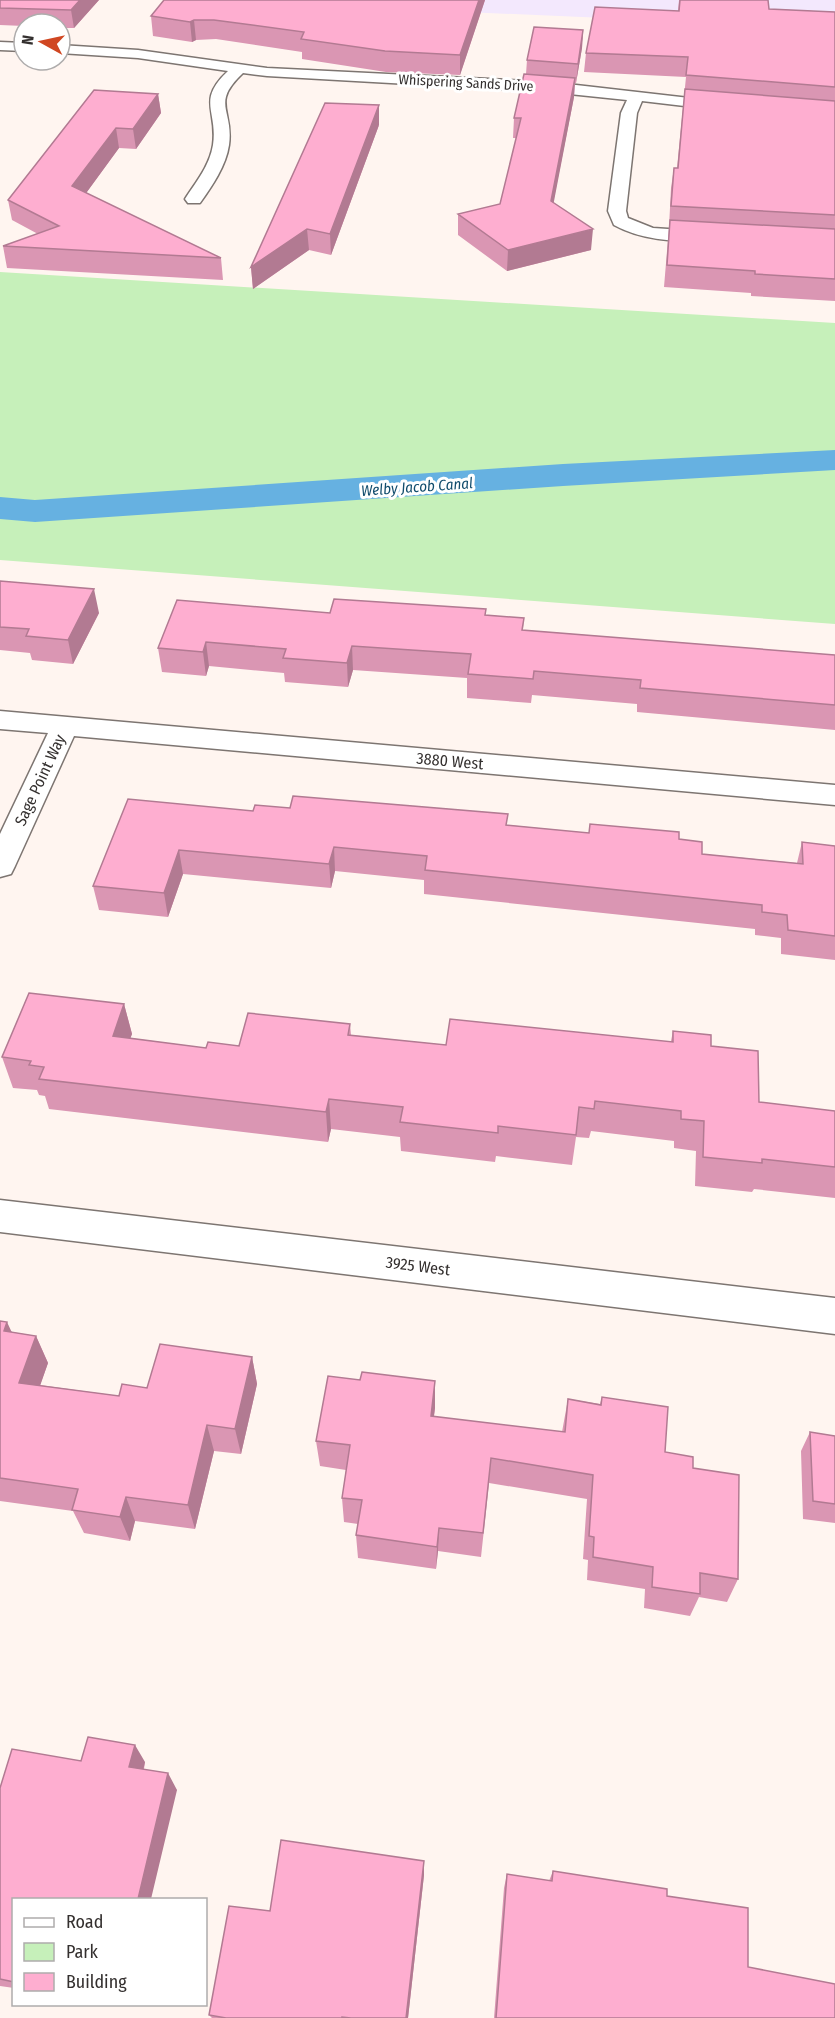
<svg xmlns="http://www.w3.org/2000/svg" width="835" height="2018" viewBox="0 0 835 2018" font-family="'Fira Sans Condensed',sans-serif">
	<rect width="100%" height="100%" fill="#fff5f0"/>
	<path fill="#f3e8fd" d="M 330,0 L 835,0 L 835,28 L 327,6 Z"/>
	<path fill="#c6f0ba" d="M 0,272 L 835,323 L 835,624 L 0,560 Z"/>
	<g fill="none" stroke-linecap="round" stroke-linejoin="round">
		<path fill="#66b1e1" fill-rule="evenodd" d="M 835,450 L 835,470 L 563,486 L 35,522 L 0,519 L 0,497 L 35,500 L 563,464 Z"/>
		<g stroke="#7d7571" stroke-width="3">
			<path id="minor" d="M 0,42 L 24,43 L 24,51 L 0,50 Z
				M 60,45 L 138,50 L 267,68 L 550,82 L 733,103 L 735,106 L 733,109 L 727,111 L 642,101 L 637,113 L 626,211 L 628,218 L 653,228 L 713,232 L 719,233 L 722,237 L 719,241 L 713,242 C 679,241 645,242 614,225 L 608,211 L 621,113 L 627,100 L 550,92 L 267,76 L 243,73 C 210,104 234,109 229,145 C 226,166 212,186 200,203 L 188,203 L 185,199 C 196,182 210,165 213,145 C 218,110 196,101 228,71 L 138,58 L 60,53 Z
				M 0,711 L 835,785 L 835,805 L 74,736 L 15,866 L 11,874 L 0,877 L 0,834 L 48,733 L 0,729 Z
				M 0,1200 L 835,1298 L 835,1334 L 0,1232 Z"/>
		</g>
		<use href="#minor" fill="#fff" fill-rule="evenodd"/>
	</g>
	<path fill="#da96b3" d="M 0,0 L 99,0 L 74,28 L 60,28 L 60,24 L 24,24 L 24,26 L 0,25 Z
		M 485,0 L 460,75 L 386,72 L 302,59 L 302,52 L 216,39 L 196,40 L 192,42 L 153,36 L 151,16 Z
		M 679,0 L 768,0 L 769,9 L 835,12 L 835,301 L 751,296 L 751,293 L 664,287 L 669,227 L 671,188 L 674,168 L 677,168 L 686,77 L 584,72 L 586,53 L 678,11 Z
		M 583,30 L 582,48 L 576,83 L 575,83 L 574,97 L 553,203 L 591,250 L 507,271 L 458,235 L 458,214 L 500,204 L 516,138 L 513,138 L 514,118 L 526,74 L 527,60 Z
		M 158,94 L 161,113 L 136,149 L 119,148 L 86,193 L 221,258 L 223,280 L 7,268 L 3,246 L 38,234 L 12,220 L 8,200 Z
		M 379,125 L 331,255 L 309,250 L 253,289 L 251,267 Z
		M 0,581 L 99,613 L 73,664 L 32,660 L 30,653 L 0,650 Z
		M 330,613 L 486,615 L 524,618 L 523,630 L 835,655 L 835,730 L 637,712 L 637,704 L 532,695 L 531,703 L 467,698 L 467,678 L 353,670 L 348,687 L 285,682 L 284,673 L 209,666 L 206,676 L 162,672 L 158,648 Z
		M 253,811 L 507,825 L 589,833 L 679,839 L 702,854 L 797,863 L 802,842 L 835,846 L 835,960 L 781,954 L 781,938 L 755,935 L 755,929 L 424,894 L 424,880 L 335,871 L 331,888 L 183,874 L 168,917 L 99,910 L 93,886 Z
		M 124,1004 L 132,1034 L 130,1038 L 206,1048 L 239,1046 L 350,1024 L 351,1035 L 446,1045 L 671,1041 L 673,1031 L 711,1046 L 759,1102 L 835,1111 L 835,1198 L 754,1189 L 752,1192 L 695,1186 L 696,1151 L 674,1148 L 674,1141 L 591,1131 L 589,1138 L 576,1137 L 572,1165 L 496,1156 L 495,1162 L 401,1151 L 400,1137 L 331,1129 L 328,1142 L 49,1109 L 45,1096 L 39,1095 L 37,1090 L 13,1088 L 2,1057 Z
		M 0,1321 L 12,1332 L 36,1336 L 48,1363 L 40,1385 L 119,1396 L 252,1357 L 257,1384 L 241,1454 L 214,1451 L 195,1529 L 135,1521 L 130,1541 L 84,1533 L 73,1511 L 0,1501 L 0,1502 Z
		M 360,1380 L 435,1381 L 435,1408 L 434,1417 L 562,1432 L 568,1399 L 600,1404 L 602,1397 L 665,1452 L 693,1468 L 738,1579 L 727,1602 L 699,1597 L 690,1616 L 644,1608 L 645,1589 L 587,1580 L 588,1560 L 583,1559 L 587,1499 L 489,1483 L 481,1557 L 438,1551 L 436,1569 L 358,1558 L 356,1535 L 358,1524 L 344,1522 L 342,1498 L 346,1470 L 320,1466 L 316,1441 Z
		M 810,1432 L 835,1436 L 835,1523 L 803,1519 L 801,1451 Z
		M 81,1761 L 145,1762 L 144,1769 L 177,1790 L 14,1899 L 14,1988 L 0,1986 L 0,1788 Z
		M 424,1861 L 424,1875 L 408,2018 L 212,2018 L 209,2015 L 270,1911 Z
		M 553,1871 L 667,1896 L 748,1967 L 835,2018 L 494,2018 L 504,1888 L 507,1874 L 549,1881 Z"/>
	<path fill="#b27a92" d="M 80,0 L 99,0 L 74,28 L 71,10 Z
		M 479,0 L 485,0 L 460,75 L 460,55 Z
		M 194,20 L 196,40 L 192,42 L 190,22 Z
		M 583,30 L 582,48 L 576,83 L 578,64 Z
		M 575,78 L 574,97 L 550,222 L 551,201 Z
		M 158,94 L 161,113 L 136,149 L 133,129 Z
		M 379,105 L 379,125 L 331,255 L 330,234 Z
		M 116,128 L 119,148 L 76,207 L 72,186 Z
		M 307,229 L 309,250 L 253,289 L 251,267 Z
		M 593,229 L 591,250 L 507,271 L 508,250 Z
		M 94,589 L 99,613 L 73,664 L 68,640 Z
		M 206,642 L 209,666 L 206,676 L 203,652 Z
		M 352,646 L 353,670 L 348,687 L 347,663 Z
		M 334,847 L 335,871 L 331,888 L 329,864 Z
		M 179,850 L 183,874 L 168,917 L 164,893 Z
		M 124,1004 L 132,1034 L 120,1067 L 113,1036 Z
		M 329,1099 L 331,1129 L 328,1142 L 326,1112 Z
		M 7,1322 L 20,1350 L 4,1331 Z
		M 36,1336 L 48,1363 L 32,1409 L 19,1383 Z
		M 252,1357 L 257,1384 L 241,1454 L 235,1429 Z
		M 435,1381 L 435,1408 L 430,1442 L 431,1416 Z
		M 207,1425 L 214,1451 L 195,1529 L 188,1505 Z
		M 126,1497 L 135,1521 L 130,1541 L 120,1517 Z
		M 439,1528 L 438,1551 L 436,1569 L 437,1547 Z
		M 135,1745 L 145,1762 L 140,1784 L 129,1767 Z
		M 168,1773 L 177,1790 L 151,1899 L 138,1899 Z
		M 424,1861 L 424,1875 L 408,2018 L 406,2018 Z"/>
	<path fill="#feaed0" stroke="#b27a92" stroke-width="1.5" d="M 0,0 L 80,0 L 71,10 L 0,8 Z
		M 164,0 L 479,0 L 460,55 L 385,51 L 301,39 L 304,32 L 214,20 L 194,20 L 190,22 L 151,16 Z
		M 680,0 L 768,0 L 769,9 L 835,12 L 835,87 L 686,75 L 688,57 L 586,53 L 595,7 L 679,11 Z
		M 534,27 L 583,30 L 578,64 L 527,60 Z
		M 524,74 L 575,78 L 551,201 L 593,229 L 508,250 L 458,214 L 500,204 L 521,118 L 514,118 Z
		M 685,89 L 835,101 L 835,215 L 671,206 L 674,168 L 678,168 Z
		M 94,90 L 158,94 L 133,129 L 116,128 L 72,186 L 221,258 L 3,246 L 59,226 L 8,200 Z
		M 325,103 L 379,105 L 330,234 L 307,229 L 251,267 Z
		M 670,220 L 835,229 L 835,279 L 755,274 L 755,271 L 667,265 Z
		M 0,581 L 94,589 L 68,640 L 26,636 L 29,629 L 0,627 Z
		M 334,599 L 486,609 L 485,615 L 524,618 L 522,630 L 835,655 L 835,705 L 640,688 L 641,680 L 534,671 L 533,679 L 468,674 L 471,654 L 352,646 L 347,663 L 283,658 L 286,649 L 206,642 L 203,652 L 158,648 L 177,600 L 330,613 Z
		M 293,796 L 508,814 L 506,825 L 589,833 L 590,824 L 679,832 L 679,839 L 702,842 L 702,854 L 803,864 L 802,842 L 835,846 L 835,936 L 788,930 L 787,915 L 762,912 L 762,905 L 425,870 L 427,856 L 334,847 L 329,864 L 179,850 L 164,893 L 93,886 L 128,799 L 253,811 L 255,805 L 290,808 Z
		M 29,993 L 124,1004 L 113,1036 L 206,1048 L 208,1042 L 239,1046 L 248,1013 L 350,1024 L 348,1035 L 446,1045 L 450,1019 L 673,1042 L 673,1031 L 711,1035 L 711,1046 L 758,1051 L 759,1102 L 835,1111 L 835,1167 L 762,1159 L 762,1163 L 703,1157 L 704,1121 L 681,1119 L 681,1111 L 595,1101 L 594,1109 L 579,1107 L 576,1135 L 498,1126 L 498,1133 L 400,1122 L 403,1107 L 329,1099 L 326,1112 L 39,1079 L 44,1067 L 29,1065 L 31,1061 L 2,1057 Z
		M 0,1321 L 7,1322 L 4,1331 L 36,1336 L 19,1383 L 119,1396 L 122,1384 L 147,1388 L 160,1344 L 252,1357 L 235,1429 L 207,1425 L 188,1505 L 126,1497 L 120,1517 L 72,1510 L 78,1489 L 0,1478 Z
		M 362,1372 L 435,1381 L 431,1416 L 565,1432 L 568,1399 L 601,1405 L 602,1397 L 668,1407 L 665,1452 L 693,1457 L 693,1468 L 739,1475 L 738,1579 L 700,1573 L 700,1594 L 652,1587 L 653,1567 L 593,1557 L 594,1537 L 589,1536 L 593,1475 L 491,1458 L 483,1533 L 439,1528 L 437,1547 L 356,1535 L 362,1500 L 342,1498 L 350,1445 L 316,1441 L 328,1376 L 360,1380 Z
		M 810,1432 L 835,1436 L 835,1504 L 813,1501 Z
		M 88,1737 L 135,1745 L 129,1767 L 168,1773 L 138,1899 L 14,1899 L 14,1982 L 0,1979 L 0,1788 L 12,1749 L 81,1761 Z
		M 281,1840 L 424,1861 L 406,2018 L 351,2018 L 342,2017 L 342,2018 L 226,2018 L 209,2015 L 229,1906 L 270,1911 Z
		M 553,1871 L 667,1889 L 667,1896 L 748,1908 L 748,1967 L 835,1984 L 835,2018 L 496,2018 L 507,1874 L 552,1881 Z"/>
	<g text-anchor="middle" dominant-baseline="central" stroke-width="6" stroke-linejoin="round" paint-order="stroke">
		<g font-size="14" fill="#34302f" stroke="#fff">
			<text transform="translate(466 83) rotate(3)">Whispering Sands Drive</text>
		</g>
		<g font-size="15" font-style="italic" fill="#124d6d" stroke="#fff">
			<text transform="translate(417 487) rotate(-4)">Welby Jacob Canal</text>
		</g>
		<g font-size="16" fill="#34302f" stroke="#fff">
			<text transform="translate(450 761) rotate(5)">3880 West</text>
			<text transform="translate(40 780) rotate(-65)">Sage Point Way</text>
			<text transform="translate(418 1266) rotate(7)">3925 West</text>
		</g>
	</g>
	<rect x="12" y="1898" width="195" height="108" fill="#ffffff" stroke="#aeacac" stroke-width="1.5"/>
	<rect x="24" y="1918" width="30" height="9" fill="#ffffff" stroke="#aeacac" stroke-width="1.5"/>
	<text x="66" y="1928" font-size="18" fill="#34302f">Road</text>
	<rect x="24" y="1943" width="30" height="18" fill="#c6f0ba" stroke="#aeacac" stroke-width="1.5"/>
	<text x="66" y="1958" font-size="18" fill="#34302f">Park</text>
	<rect x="24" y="1973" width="30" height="18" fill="#feaed0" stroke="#aeacac" stroke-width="1.5"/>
	<text x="66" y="1988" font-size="18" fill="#34302f">Building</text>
	<g transform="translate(42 42) rotate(278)"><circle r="28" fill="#ffffff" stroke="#aeacac" stroke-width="1.5"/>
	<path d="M0-4.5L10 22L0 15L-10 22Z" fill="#d04722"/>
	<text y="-9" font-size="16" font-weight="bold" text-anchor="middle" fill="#34302f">N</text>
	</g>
</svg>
